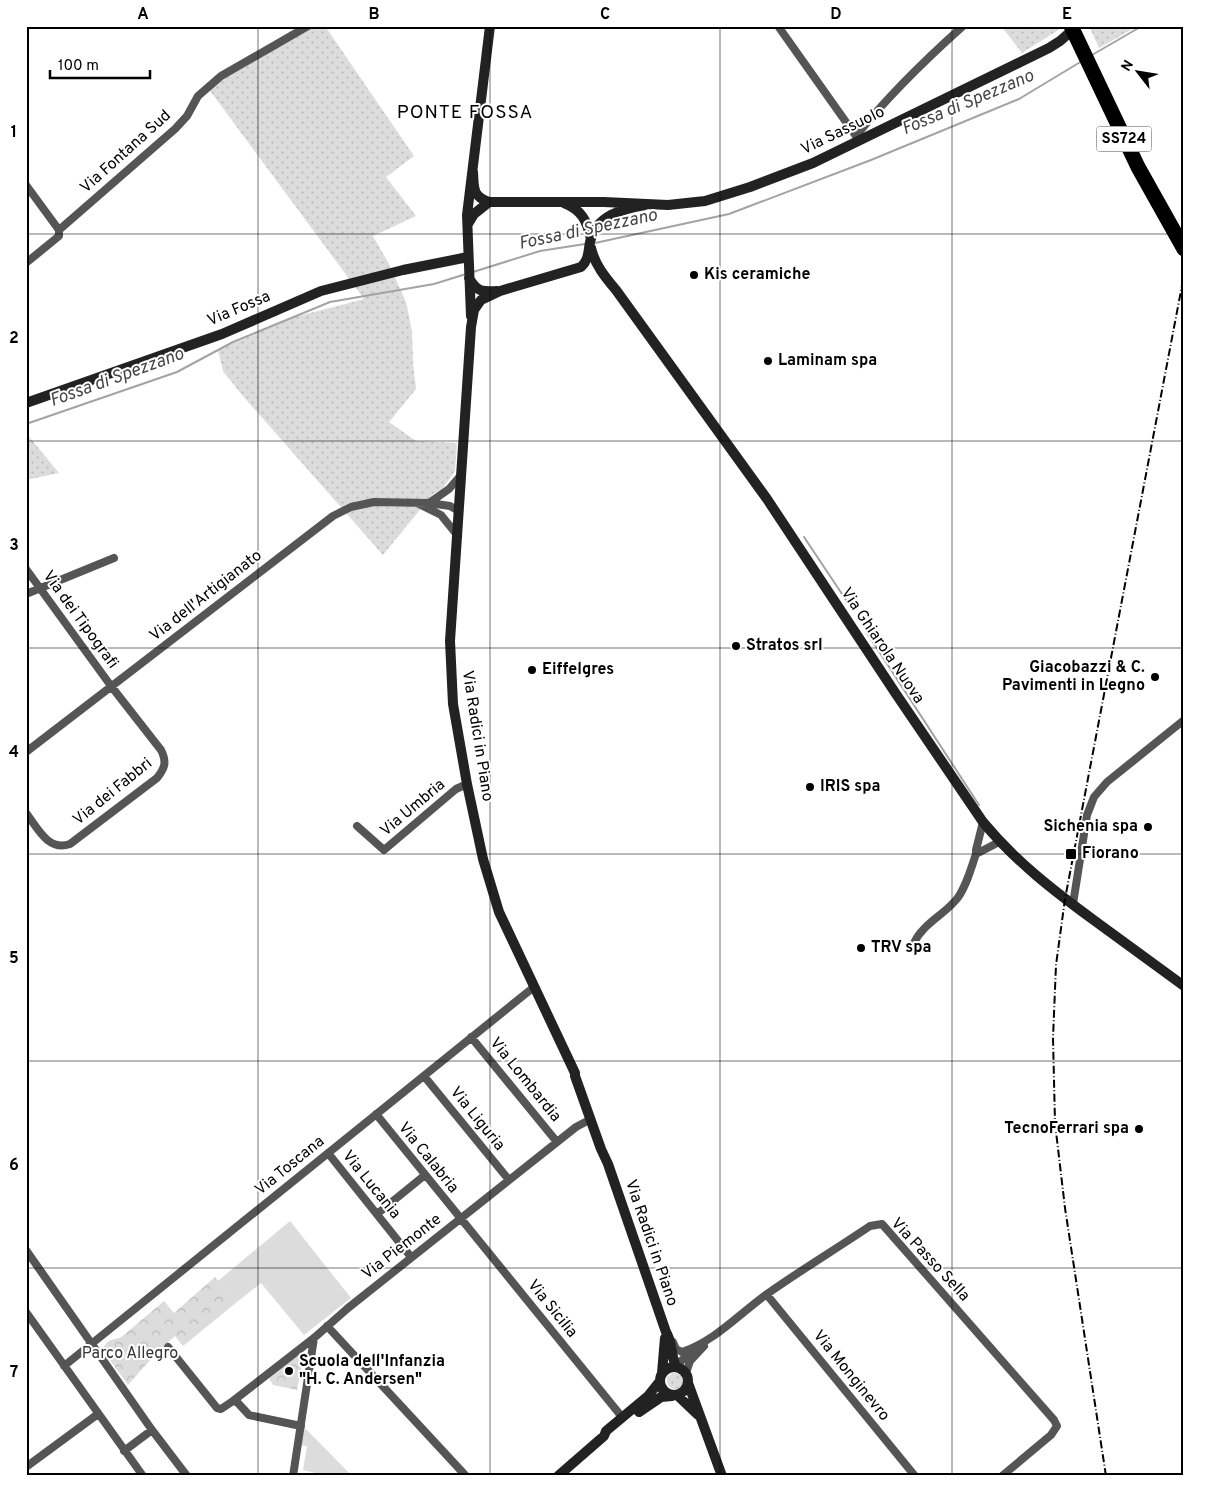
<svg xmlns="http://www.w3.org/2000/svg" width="1210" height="1502" viewBox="0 0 1210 1502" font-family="Overpass,sans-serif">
	<defs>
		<pattern id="grass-dots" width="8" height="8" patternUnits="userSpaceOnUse" patternTransform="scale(1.25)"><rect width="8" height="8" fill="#dcdcdc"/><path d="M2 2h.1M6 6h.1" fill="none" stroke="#bbb" stroke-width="1.8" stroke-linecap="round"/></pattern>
		<pattern id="park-crowns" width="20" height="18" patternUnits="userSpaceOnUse" patternTransform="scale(1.25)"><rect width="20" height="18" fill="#dcdcdc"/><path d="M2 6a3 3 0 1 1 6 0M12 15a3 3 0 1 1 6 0" fill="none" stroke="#bbb"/></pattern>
	</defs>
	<rect width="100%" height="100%" fill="#fff"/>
	<path fill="url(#grass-dots)" d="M 316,26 L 325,26 L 414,156 L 386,177 L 416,216 L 373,236 L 389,264 L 406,302 L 412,331 L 413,363 L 416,389 L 389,422 L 416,441 L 457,443 L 455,471 L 443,488 L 432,495 L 383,555 L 242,395 L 223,371 L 218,350 L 291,318 L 364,299 L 208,88 L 223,75 Z
		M 1001,26 L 1062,26 L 1063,27 L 1022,53 Z
		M 1089,26 L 1138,26 L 1099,48 Z
		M 26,433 L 59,473 L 26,480 Z
		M667 1381a8 8 0 1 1 16 0a8 8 0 1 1-16 0Z"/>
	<path fill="url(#park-crowns)" d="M 215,1277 L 237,1302 L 183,1346 L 175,1336 L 159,1350 L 128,1385 L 104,1352 C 102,1342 112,1339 120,1338 L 164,1301 L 174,1313 Z
		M 305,1348 L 297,1390 L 273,1385 L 269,1378 Z"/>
	<path fill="#dcdcdc" d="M 290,1221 L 351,1298 L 304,1335 L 261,1283 L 237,1302 L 218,1281 Z
		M 304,1427 L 352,1476 L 328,1476 L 303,1470 L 307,1446 L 300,1445 Z"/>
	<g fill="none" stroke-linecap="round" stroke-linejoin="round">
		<path stroke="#a3a3a3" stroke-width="2" d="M 1092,55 L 1142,26
			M 595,243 L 729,214 L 871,160 L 1019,99 L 1082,61
			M 473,272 L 540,251 L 585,244
			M 26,424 L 177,372 L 233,342 L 330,302 L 434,284 L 466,274
			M 804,537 L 846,600
			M 867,633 L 979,805"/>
		<path stroke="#555" stroke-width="8" d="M 778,26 L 858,139
			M 856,136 C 888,96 925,60 963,26
			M 26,185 L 59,230 L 59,236 L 26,263
			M 59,230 L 175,129 L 187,116 L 198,96 L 221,76 L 308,26
			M 429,503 L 449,489 L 461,475
			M 419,504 L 441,515 L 458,536
			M 26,569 L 111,686 L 161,750 C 167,762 165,768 157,778 L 70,844 C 48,852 37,827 26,813
			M 26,594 L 114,558
			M 26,752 L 333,516 L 351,507 L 374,502 L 429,503 L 450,506 L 459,511
			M 357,826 L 384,850 L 456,789 L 467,784
			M 976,854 L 999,842
			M 1073,904 L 1087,815 L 1094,797 L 1107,782 L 1184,720
			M 914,943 C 922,925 942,916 955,901 C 965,891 971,868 976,854 L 976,850 L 983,822
			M 471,1037 L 557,1142
			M 424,1076 L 509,1180
			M 376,1114 L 622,1417
			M 328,1153 L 411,1257
			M 377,1214 L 425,1175
			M 26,1250 L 152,1430 L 187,1476
			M 767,1295 L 915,1476
			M 26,1312 L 143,1476
			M 327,1326 L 466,1476
			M 673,1342 L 676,1349 L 682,1352 C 715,1341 739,1314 767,1294 C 801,1270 836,1249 870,1226 L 882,1224 L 1054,1420 L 1057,1426 L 1051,1435 L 1002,1476
			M 168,1347 L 217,1408 L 221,1409 L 233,1401 L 237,1402 L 249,1415 L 301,1426
			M 64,1366 L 534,987
			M 678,1367 L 681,1361 L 694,1349
			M 686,1373 L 690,1361 L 704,1346
			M 233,1401 L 314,1338 L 348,1308 L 576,1127 L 591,1119
			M 124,1451 L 152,1430
			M 26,1467 L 98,1414
			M 293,1476 L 314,1338"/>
		<path stroke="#222" stroke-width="10" d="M 473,172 C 474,188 472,196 489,202 L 604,202 L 668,205 L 705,201 L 750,187 L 813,163 L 1049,48 L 1060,41 L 1076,27
			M 564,203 C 582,210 587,221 591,239
			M 645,205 C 622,209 596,215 590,242 C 588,252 589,260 581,267 L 500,291 L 481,300 L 474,310 L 471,327 L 450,641 L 453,704 L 467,784 L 483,859 L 499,912 L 575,1073 L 575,1076 L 601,1149 L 608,1164 L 666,1332 C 672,1340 671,1356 676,1367
			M 468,224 L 474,214 L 489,202
			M 591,248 C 595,265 605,277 616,290 L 767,499 L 896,694 L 983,822 C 1015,861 1054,891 1095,921 C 1124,942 1154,964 1184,986
			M 469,278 C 477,292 482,292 497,291
			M 471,316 L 467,215 L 490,26
			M 26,403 L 222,334 L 321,291 L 403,270 L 468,257
			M660 1381a14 14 0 1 1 28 0a14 14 0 1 1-28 0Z
			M 662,1373 L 665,1338
			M 688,1383 L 722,1476
			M 677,1395 L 698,1415
			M 639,1412 L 661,1397 L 672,1396
			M 558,1476 L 604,1436 L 606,1431 L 648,1396 L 660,1381"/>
		<path stroke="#000" stroke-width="15" d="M 1071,26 L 1138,167 L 1184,249"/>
		<path stroke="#000" stroke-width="2" stroke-dasharray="8 2.5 1 2.5" stroke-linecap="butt" d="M 1106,1476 L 1065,1208 L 1055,1123 L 1053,1038 L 1056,965 L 1065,899 L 1184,275"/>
	</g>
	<path fill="none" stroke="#000" stroke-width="1" stroke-opacity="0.55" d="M 258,26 L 258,1476M 490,26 L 490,1476M 720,26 L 720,1476M 952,26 L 952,1476M 26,234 L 1184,234M 26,441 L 1184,441M 26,648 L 1184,648M 26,854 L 1184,854M 26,1061 L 1184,1061M 26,1268 L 1184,1268"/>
	<g fill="#000" stroke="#fff" stroke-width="2">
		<circle cx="694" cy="275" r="5"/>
		<circle cx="768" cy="361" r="5"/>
		<circle cx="736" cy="646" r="5"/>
		<circle cx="532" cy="670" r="5"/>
		<circle cx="1155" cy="677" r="5"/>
		<circle cx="810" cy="787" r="5"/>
		<circle cx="1148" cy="827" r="5"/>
		<rect x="1065" y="848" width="12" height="12" rx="2.5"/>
		<circle cx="861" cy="948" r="5"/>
		<circle cx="1139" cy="1129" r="5"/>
		<circle cx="289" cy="1371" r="5"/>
	</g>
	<g text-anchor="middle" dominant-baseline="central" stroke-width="4" stroke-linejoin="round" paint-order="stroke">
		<rect fill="#fff" stroke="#4c4c4c" stroke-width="1" x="1096.5" y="126.5" width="55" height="25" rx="4"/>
		<g font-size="15" font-weight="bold" fill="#000">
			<text x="1124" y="139">SS724</text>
		</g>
		<g font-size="16" fill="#000" stroke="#fff">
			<text transform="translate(843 131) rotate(-26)">Via Sassuolo</text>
			<text transform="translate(126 152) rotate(-42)">Via Fontana Sud</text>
			<text transform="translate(239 309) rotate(-23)">Via Fossa</text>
			<text transform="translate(206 596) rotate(-38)">Via dell'Artigianato</text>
			<text transform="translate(80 620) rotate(54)">Via dei Tipografi</text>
			<text transform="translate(882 646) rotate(56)">Via Ghiarola Nuova</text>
			<text transform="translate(477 736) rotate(81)">Via Radici in Piano</text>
			<text transform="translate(113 792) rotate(-39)">Via dei Fabbri</text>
			<text transform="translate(413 808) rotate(-40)">Via Umbria</text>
			<text transform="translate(525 1080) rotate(51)">Via Lombardia</text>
			<text transform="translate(477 1119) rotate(51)">Via Liguria</text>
			<text transform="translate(428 1158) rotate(51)">Via Calabria</text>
			<text transform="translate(290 1166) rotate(-39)">Via Toscana</text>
			<text transform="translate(371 1185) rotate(51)">Via Lucania</text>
			<text transform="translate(651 1243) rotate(71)">Via Radici in Piano</text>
			<text transform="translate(402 1247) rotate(-38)">Via Piemonte</text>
			<text transform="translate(930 1260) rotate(47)">Via Passo Sella</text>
			<text transform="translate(552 1309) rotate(51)">Via Sicilia</text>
			<text transform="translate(851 1376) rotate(51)">Via Monginevro</text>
		</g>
		<g font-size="16" font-weight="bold" fill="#000" stroke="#fff" text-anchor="start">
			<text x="704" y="275">Kis ceramiche</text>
			<text x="778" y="361">Laminam spa</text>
			<text x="746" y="646">Stratos srl</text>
			<text x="1145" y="668" text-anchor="end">Giacobazzi &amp; C.<tspan x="1145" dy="18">Pavimenti in Legno</tspan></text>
			<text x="542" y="670">Eiffelgres</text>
			<text x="820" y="787">IRIS spa</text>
			<text x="1138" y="827" text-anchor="end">Sichenia spa</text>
			<text x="1082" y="854">Fiorano</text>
			<text x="871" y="948">TRV spa</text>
			<text x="1129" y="1129" text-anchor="end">TecnoFerrari spa</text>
			<text x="299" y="1362">Scuola dell'Infanzia<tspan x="299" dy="18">"H. C. Andersen"</tspan></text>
		</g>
		<g font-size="16" fill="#333" stroke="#fff">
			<text x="130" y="1354">Parco Allegro</text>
		</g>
		<g font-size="18" font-style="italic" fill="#444" stroke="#fff">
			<text transform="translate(968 103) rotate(-23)">Fossa di Spezzano</text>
			<text transform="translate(588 230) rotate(-12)">Fossa di Spezzano</text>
			<text transform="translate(117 378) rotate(-20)">Fossa di Spezzano</text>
		</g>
		<g font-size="19" letter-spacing="1" fill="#000" stroke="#fff">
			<text x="465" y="113">PONTE FOSSA</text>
		</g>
	</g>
	<rect width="1210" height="1502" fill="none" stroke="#ffffff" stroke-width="55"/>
	<g transform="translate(1138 72) rotate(301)" stroke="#ffffff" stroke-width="4" paint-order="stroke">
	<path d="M0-4L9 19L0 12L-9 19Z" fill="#000000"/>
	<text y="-8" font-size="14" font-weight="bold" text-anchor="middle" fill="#000000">N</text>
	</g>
	<path d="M50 70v8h100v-8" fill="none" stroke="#000000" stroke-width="2.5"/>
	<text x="58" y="70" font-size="15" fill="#000000" stroke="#ffffff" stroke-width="4" paint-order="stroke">100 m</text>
	<rect x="28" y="28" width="1154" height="1446" fill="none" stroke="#000" stroke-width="2"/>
	<g font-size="16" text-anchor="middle" font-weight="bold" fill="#000">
		<text x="143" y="19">A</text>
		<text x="374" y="19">B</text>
		<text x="605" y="19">C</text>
		<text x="836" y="19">D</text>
		<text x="1067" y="19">E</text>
		<text x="14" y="137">1</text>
		<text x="14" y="343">2</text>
		<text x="14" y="550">3</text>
		<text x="14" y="757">4</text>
		<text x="14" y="963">5</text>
		<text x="14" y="1170">6</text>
		<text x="14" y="1377">7</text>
	</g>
</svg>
